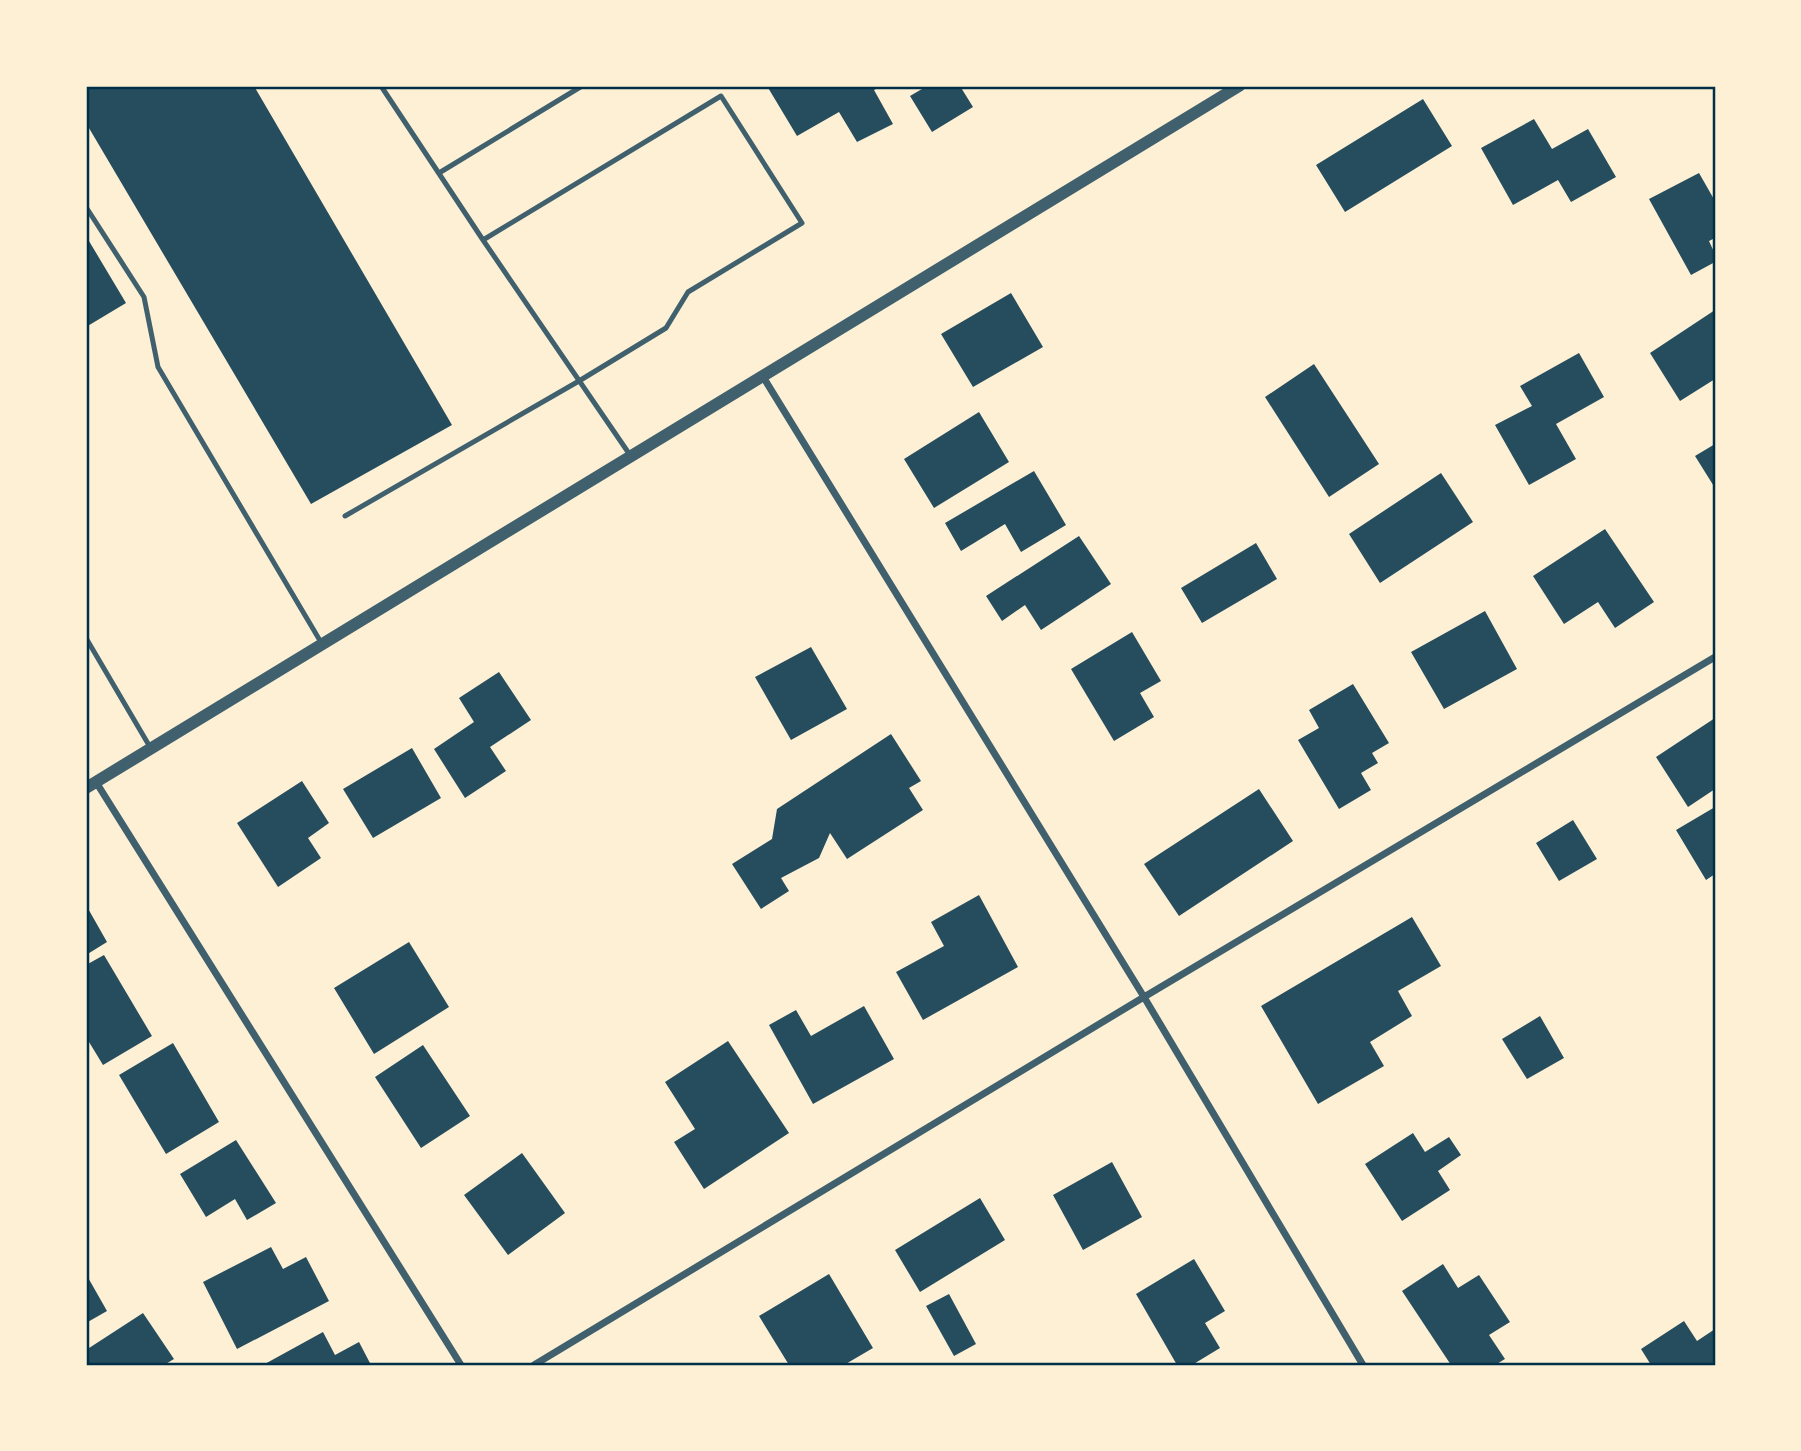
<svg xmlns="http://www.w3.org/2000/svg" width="1801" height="1451" viewBox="0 0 1801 1451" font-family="Poppins,sans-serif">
	<rect width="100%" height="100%" fill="#fdf0d5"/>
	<path fill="#264d5e" d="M 86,86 L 254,86 L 452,425 L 311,504 L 86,123 Z
		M 767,86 L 881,86 L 874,90 L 893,124 L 857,142 L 839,112 L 797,136 Z
		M 927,86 L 960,86 L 973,107 L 932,132 L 910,96 Z
		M 1423,99 L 1452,146 L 1345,212 L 1316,165 Z
		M 1534,119 L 1552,149 L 1588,129 L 1616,177 L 1571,202 L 1558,180 L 1513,205 L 1481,148 Z
		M 1699,173 L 1715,201 L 1715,238 L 1709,241 L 1715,254 L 1715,262 L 1691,275 L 1649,199 Z
		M 86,236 L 126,303 L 86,327 Z
		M 1011,293 L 1043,347 L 973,387 L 941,334 Z
		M 1715,310 L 1715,379 L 1680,401 L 1650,353 Z
		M 1579,353 L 1604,397 L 1556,424 L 1576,459 L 1529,485 L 1495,425 L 1532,406 L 1520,386 Z
		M 1314,364 L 1379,464 L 1329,497 L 1265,397 Z
		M 979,412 L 1009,462 L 934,508 L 904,459 Z
		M 1715,444 L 1715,488 L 1695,456 Z
		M 1034,471 L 1066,525 L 1021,552 L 1005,524 L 961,551 L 945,523 Z
		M 1441,473 L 1473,522 L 1380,583 L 1349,534 Z
		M 1605,529 L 1654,602 L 1615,628 L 1598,602 L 1564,624 L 1533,576 Z
		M 1079,536 L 1111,584 L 1041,630 L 1025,605 L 1002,621 L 986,596 Z
		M 1256,543 L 1277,579 L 1202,623 L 1181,588 Z
		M 1485,611 L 1517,669 L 1444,709 L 1411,652 Z
		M 1132,632 L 1161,681 L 1140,693 L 1154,717 L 1114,741 L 1071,669 Z
		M 811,647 L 847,709 L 791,740 L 755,677 Z
		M 499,672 L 531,720 L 490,747 L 506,771 L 465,798 L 434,749 L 474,722 L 459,698 Z
		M 1353,684 L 1389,743 L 1372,753 L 1378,763 L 1361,773 L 1371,790 L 1339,809 L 1298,740 L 1319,728 L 1309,710 Z
		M 1715,718 L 1715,789 L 1688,807 L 1656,757 Z
		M 891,734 L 921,781 L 909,788 L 923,810 L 847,859 L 830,833 L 819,858 L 781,878 L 789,891 L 761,909 L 732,864 L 772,839 L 777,809 Z
		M 412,748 L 441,798 L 373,838 L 343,789 Z
		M 302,781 L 329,823 L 308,838 L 321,858 L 278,887 L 237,823 Z
		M 1259,789 L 1293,841 L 1179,916 L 1144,864 Z
		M 1715,807 L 1715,874 L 1706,880 L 1676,830 Z
		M 1573,820 L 1597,859 L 1559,881 L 1536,843 Z
		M 979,895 L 1018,967 L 923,1020 L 896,972 L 944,946 L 931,922 Z
		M 86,905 L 107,942 L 86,955 Z
		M 1412,917 L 1441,966 L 1398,991 L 1412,1016 L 1370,1042 L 1384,1066 L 1318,1104 L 1261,1006 Z
		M 409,942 L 449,1007 L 374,1054 L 334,988 Z
		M 104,955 L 152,1036 L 103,1065 L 86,1037 L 86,965 Z
		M 864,1006 L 894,1059 L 813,1104 L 769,1025 L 796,1010 L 811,1036 Z
		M 1540,1016 L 1564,1058 L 1527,1079 L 1502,1039 Z
		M 728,1041 L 789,1133 L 704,1189 L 674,1142 L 695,1129 L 665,1082 Z
		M 173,1043 L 219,1122 L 166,1154 L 119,1075 Z
		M 423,1045 L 470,1116 L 421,1148 L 375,1077 Z
		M 1413,1133 L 1425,1152 L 1449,1137 L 1461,1155 L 1438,1171 L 1450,1190 L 1402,1221 L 1365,1164 Z
		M 236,1140 L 276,1203 L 247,1220 L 235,1199 L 206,1217 L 180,1174 Z
		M 522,1153 L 565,1213 L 508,1255 L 464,1195 Z
		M 1112,1162 L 1142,1217 L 1083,1250 L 1053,1195 Z
		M 980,1198 L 1005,1240 L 920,1292 L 895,1250 Z
		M 271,1247 L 283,1269 L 306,1257 L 329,1301 L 237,1349 L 203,1282 Z
		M 1194,1259 L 1225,1311 L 1205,1323 L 1220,1348 L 1192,1365 L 1177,1365 L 1136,1294 Z
		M 1443,1264 L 1458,1288 L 1479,1275 L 1510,1322 L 1489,1335 L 1505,1359 L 1495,1365 L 1451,1365 L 1402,1291 Z
		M 86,1274 L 107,1311 L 86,1323 Z
		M 829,1274 L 873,1348 L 844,1365 L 789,1365 L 759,1316 Z
		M 949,1294 L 976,1344 L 954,1356 L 926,1306 Z
		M 143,1313 L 174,1359 L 164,1365 L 86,1365 L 86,1350 Z
		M 1684,1321 L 1697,1341 L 1715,1329 L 1715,1365 L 1651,1365 L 1641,1349 Z
		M 323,1332 L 335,1355 L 359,1342 L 371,1365 L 263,1365 Z"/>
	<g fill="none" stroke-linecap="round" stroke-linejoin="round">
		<path stroke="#3f606c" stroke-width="5" d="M 381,86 L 483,240
			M 439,173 L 582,86
			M 86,207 L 144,297 L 158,367 L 322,644
			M 345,516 L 579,381 L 666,328 L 688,292 L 802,223 L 721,96 L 483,240 L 630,455
			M 86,638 L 150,747"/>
		<path stroke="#3f606c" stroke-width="7" d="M 762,375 L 1144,997 L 1363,1365
			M 96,782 L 461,1365
			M 534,1365 L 1144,997 L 1715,657"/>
		<path stroke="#3f606c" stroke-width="12" d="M 86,788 L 1239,86"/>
	</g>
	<rect width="1801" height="1451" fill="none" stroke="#fdf0d5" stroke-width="175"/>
	<rect x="88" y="88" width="1626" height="1276" fill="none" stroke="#003049" stroke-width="2.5"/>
</svg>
